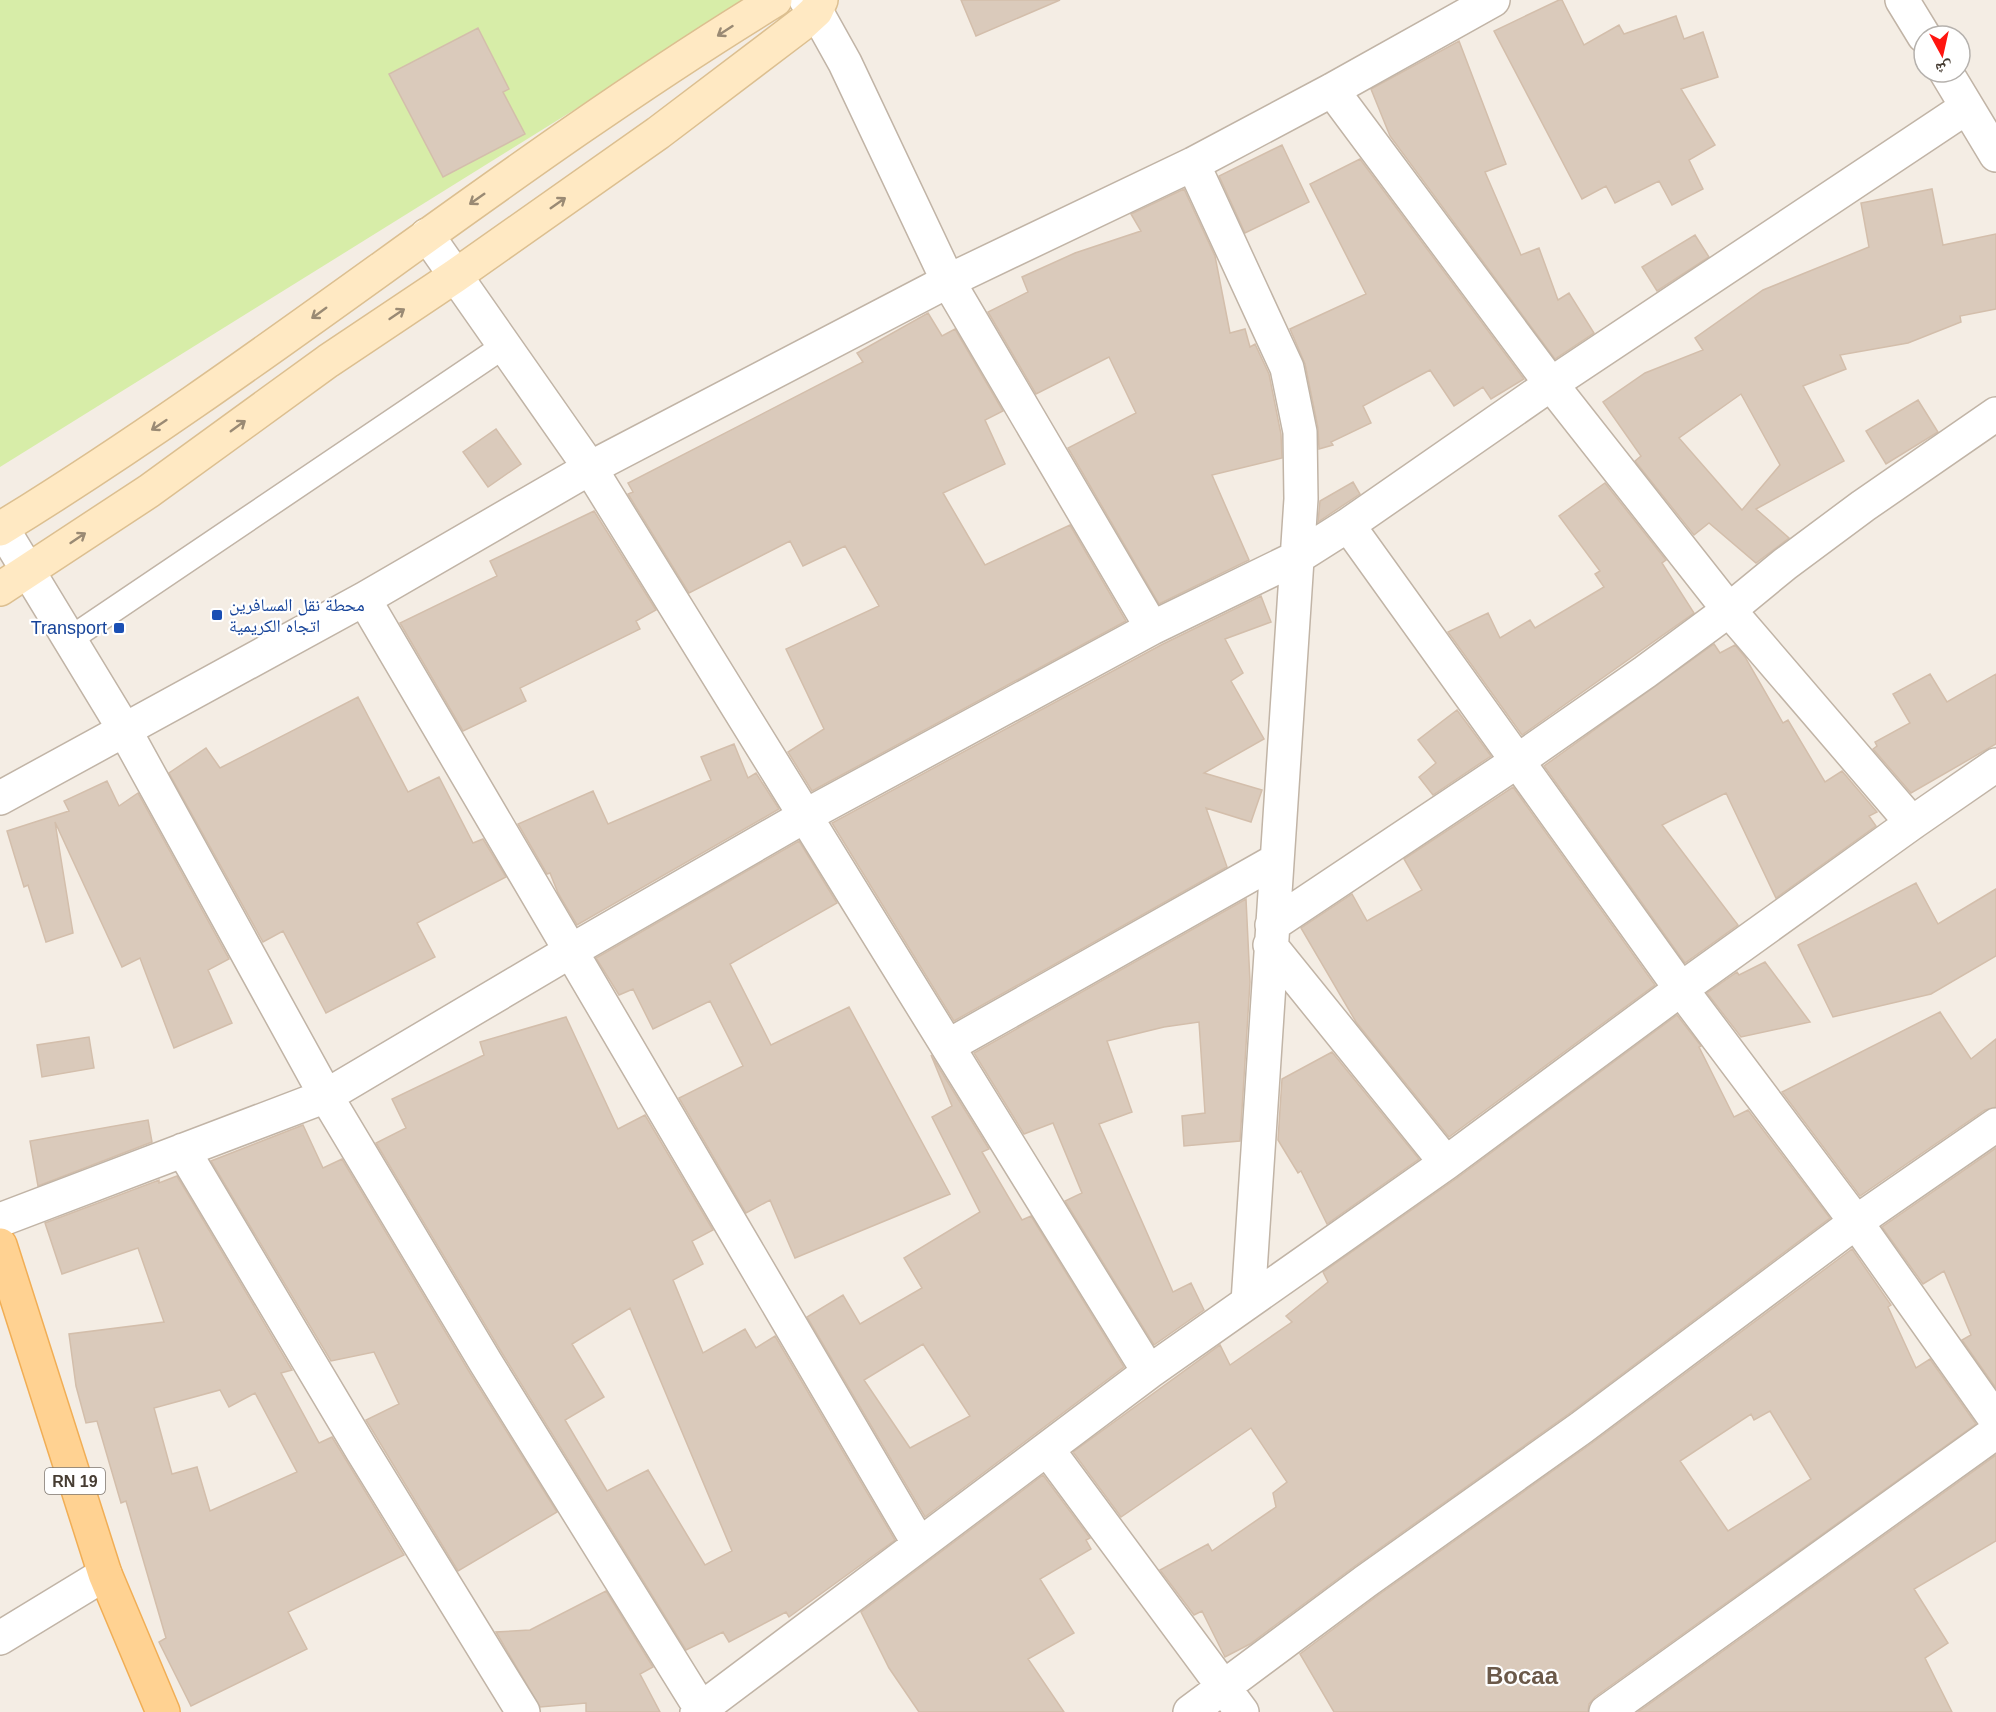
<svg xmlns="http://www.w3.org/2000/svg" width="1996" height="1712" viewBox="0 0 1996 1712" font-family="Helvetica,'Noto Naskh Arabic',sans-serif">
	<rect width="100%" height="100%" fill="#f4ede4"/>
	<path fill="#d7eda8" d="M 0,0 L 751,0 L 0,467 Z"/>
	<path fill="#dacabb" stroke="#d3beab" stroke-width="1.5" fill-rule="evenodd" d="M 961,0 L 1060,0 L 976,36 Z
		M 1559,0 L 1562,0 L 1584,45 L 1619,25 L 1624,34 L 1676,16 L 1684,39 L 1703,32 L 1718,77 L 1681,89 L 1715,145 L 1689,160 L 1703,189 L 1672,205 L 1659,181 L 1615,203 L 1606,186 L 1582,199 L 1494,31 Z
		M 478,28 L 509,89 L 503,92 L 525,134 L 443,177 L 389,74 Z
		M 1459,41 L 1506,164 L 1485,172 L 1521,255 L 1539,248 L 1558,300 L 1569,293 L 1594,333 L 1555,359 L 1390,136 L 1371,89 Z
		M 1282,145 L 1309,202 L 1245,233 L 1219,176 Z
		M 1360,159 L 1524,379 L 1491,399 L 1483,387 L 1454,406 L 1430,370 L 1363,406 L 1371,423 L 1331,442 L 1333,445 L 1319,449 L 1318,428 L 1305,364 L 1290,329 L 1366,294 L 1310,184 Z
		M 1184,189 L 1215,256 L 1230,333 L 1245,329 L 1250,347 L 1255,344 L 1269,374 L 1281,434 L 1282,458 L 1212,475 L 1249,560 L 1159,604 L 1068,448 L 1136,413 L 1109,357 L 1036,394 L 988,312 L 1028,292 L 1022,277 L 1075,253 L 1141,231 L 1131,214 Z
		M 1932,189 L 1943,245 L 1996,234 L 1996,309 L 1960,316 L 1961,322 L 1908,343 L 1840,355 L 1846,369 L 1803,386 L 1844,461 L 1756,509 L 1789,538 L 1756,563 L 1709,523 L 1694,535 L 1635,461 L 1641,456 L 1603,402 L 1645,373 L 1703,350 L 1695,338 L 1763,290 L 1869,247 L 1861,203 ZM 1741,394 L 1780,465 L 1742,510 L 1679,438 Z
		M 1695,235 L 1709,257 L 1657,291 L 1642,267 Z
		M 928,313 L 942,336 L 955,329 L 1003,411 L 985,420 L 1005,464 L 943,493 L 985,565 L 1070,525 L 1126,621 L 812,791 L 788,752 L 824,729 L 786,649 L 879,606 L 845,546 L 803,566 L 790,541 L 689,593 L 628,494 L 633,492 L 628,483 L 863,362 L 857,353 Z
		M 1918,400 L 1938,432 L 1886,464 L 1866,431 Z
		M 496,429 L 521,464 L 488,487 L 463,452 Z
		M 1353,482 L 1360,494 L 1318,522 L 1320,501 Z
		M 1605,483 L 1666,560 L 1662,563 L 1694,613 L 1522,735 L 1448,632 L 1488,613 L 1500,638 L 1530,620 L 1535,628 L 1604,587 L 1595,574 L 1600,571 L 1559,516 Z
		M 594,511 L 656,610 L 636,621 L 640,629 L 520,688 L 526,701 L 463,731 L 400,623 L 497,576 L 490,561 Z
		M 1261,596 L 1271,622 L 1225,639 L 1243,673 L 1231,681 L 1264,739 L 1204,773 L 1262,790 L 1251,822 L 1206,808 L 1227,867 L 954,1021 L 832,823 L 1161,645 Z
		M 1714,644 L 1720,653 L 1735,645 L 1745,657 L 1783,723 L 1788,720 L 1825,782 L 1842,771 L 1877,812 L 1869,816 L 1876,826 L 1776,898 L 1726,793 L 1662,825 L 1738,925 L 1685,963 L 1544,766 Z
		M 1930,674 L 1947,702 L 1996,674 L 1996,744 L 1911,793 L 1873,749 L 1877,746 L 1875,742 L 1910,723 L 1893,694 Z
		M 358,697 L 408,792 L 439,777 L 473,843 L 483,839 L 506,877 L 417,923 L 435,957 L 326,1013 L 283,931 L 263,942 L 169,773 L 206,748 L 220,768 Z
		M 1457,710 L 1491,756 L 1433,795 L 1419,777 L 1436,763 L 1418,740 Z
		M 734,744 L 748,778 L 756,773 L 779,809 L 577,925 L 558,893 L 550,873 L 547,874 L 518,824 L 593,791 L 608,824 L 711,780 L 701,757 Z
		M 107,781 L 119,806 L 138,793 L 229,959 L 208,970 L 232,1023 L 174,1048 L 140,958 L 122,967 L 55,822 L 73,933 L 46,942 L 28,885 L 24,887 L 7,831 L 69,811 L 64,801 Z
		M 1513,787 L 1655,985 L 1449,1137 L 1356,1022 L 1301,928 L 1352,894 L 1367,921 L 1422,890 L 1404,859 Z
		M 799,841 L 837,903 L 730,964 L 771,1045 L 849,1007 L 950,1194 L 795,1258 L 770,1200 L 746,1213 L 679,1098 L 743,1066 L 710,1001 L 653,1029 L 633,989 L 619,995 L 596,958 Z
		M 1916,883 L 1938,924 L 1996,889 L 1996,956 L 1931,994 L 1833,1017 L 1798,945 Z
		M 1246,899 L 1250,982 L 1240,1141 L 1184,1146 L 1182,1116 L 1205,1113 L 1199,1022 L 1164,1027 L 1107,1041 L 1132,1112 L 1099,1124 L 1173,1292 L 1191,1283 L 1204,1310 L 1154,1345 L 1065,1201 L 1082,1193 L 1053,1123 L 1024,1134 L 974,1053 Z
		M 1765,962 L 1810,1022 L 1741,1037 L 1707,993 L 1737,972 L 1739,975 Z
		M 1940,1012 L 1971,1059 L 1996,1039 L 1996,1107 L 1985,1110 L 1860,1196 L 1782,1092 Z
		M 1677,1015 L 1701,1046 L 1699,1047 L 1734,1117 L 1748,1110 L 1830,1218 L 1570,1413 L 1355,1566 L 1250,1644 L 1225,1657 L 1202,1611 L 1194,1615 L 1160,1570 L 1208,1544 L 1212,1551 L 1276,1507 L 1273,1493 L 1287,1482 L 1251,1428 L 1121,1517 L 1073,1452 L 1220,1345 L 1230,1365 L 1292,1322 L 1286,1316 L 1328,1282 L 1323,1272 L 1457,1178 Z
		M 566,1017 L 618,1129 L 645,1115 L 713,1230 L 692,1241 L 703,1264 L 673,1280 L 703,1353 L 745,1329 L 756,1348 L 775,1336 L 895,1540 L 789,1617 L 786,1612 L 729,1642 L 723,1632 L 686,1650 L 502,1353 L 376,1143 L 406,1128 L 392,1099 L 484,1055 L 480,1042 ZM 630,1308 L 732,1551 L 705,1565 L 648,1470 L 607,1491 L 565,1420 L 604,1397 L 572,1344 Z
		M 89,1037 L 94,1068 L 42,1077 L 37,1045 Z
		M 1332,1052 L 1419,1159 L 1327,1224 L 1301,1171 L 1298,1173 L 1278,1140 L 1282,1079 Z
		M 931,1055 L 989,1149 L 982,1152 L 1022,1220 L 1031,1216 L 1124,1367 L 925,1517 L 807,1317 L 843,1295 L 860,1324 L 922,1288 L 904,1258 L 980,1212 L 932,1117 L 952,1106 ZM 923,1344 L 970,1416 L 910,1448 L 864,1380 Z
		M 148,1120 L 152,1142 L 38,1186 L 30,1141 Z
		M 303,1125 L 323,1168 L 342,1159 L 470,1373 L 557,1512 L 458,1571 L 366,1420 L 399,1404 L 374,1352 L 331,1361 L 211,1161 Z
		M 1996,1148 L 1996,1388 L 1962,1340 L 1971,1335 L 1944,1271 L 1923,1284 L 1882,1227 Z
		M 177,1176 L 292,1370 L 281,1373 L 319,1443 L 332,1437 L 404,1555 L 288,1612 L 307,1649 L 191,1706 L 159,1642 L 166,1638 L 126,1501 L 121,1503 L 97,1421 L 86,1423 L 76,1386 L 69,1334 L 164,1322 L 138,1248 L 62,1274 L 45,1223 L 159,1180 L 159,1183 ZM 220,1390 L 229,1407 L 255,1393 L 297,1472 L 210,1511 L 197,1467 L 172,1474 L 154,1408 Z
		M 1852,1249 L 1891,1305 L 1888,1307 L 1916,1368 L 1930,1359 L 1976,1424 L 1595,1697 L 1589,1704 L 1588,1712 L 1334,1712 L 1300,1654 L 1377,1596 L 1592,1443 ZM 1770,1411 L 1811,1479 L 1728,1531 L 1680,1461 L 1751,1414 L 1754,1420 Z
		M 1996,1455 L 1996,1541 L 1914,1589 L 1948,1643 L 1925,1658 L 1952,1712 L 1638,1712 Z
		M 1043,1475 L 1090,1538 L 1086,1540 L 1091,1549 L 1040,1579 L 1074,1633 L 1028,1659 L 1064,1712 L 919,1712 L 889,1668 L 861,1612 Z
		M 606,1591 L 653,1667 L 640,1674 L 660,1712 L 586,1712 L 586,1703 L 540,1707 L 496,1632 L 530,1630 Z"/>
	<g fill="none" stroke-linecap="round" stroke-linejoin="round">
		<g stroke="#c1b4a6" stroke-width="27">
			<path id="service" d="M 70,639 L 504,346"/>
		</g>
		<g stroke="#c1b4a6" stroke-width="36">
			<path id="minor" d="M 806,0 L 816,11 L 845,63 L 948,281 L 1152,628
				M 1902,0 L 1924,36
				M 1946,72 L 1996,155
				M 1332,90 L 1551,384 L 1729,610 L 1912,823
				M 1193,164 L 1287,368 L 1300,432 L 1301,499 L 1248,1302
				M 427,235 L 590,468 L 1149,1372
				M 1348,525 L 1681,989 L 1856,1222 L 1996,1420
				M 2,528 L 124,729 L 326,1096 L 486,1363 L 701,1709
				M 364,599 L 919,1544
				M 0,798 L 364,599 L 590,468 L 948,281 L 1193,164 L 1332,90 L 1493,0
				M 1272,925 L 1516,762 L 1645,672 L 1729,610 L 1785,564 L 1863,506 L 1996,414
				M 1270,945 L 1446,1163
				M 948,1046 L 1277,860
				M 183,1150 L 363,1452 L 523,1712
				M 0,1220 L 326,1096 L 569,952 L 805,816 L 1152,628 L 1296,558 L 1348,525 L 1551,384 L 1967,107
				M 1048,1450 L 1242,1712
				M 0,1638 L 105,1574
				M 697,1712 L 1149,1372 L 1446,1163 L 1681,989 L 1912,823 L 1996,765
				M 1190,1712 L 1366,1581 L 1581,1428 L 1856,1222 L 1996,1125
				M 1606,1712 L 1996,1432"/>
		</g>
		<g stroke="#dcbf90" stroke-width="36">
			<path id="secondary" d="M 0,529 C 267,365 508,163 775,0
				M 0,589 L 149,491 L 328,361 L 455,276 L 658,133 L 803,23 L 816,11 L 821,0"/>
		</g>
		<g stroke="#f1ae55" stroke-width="36">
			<path id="primary" d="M 0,1245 L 105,1574 L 163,1712"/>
		</g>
		<use href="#service" stroke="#fff" stroke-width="24"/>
		<use href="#minor" stroke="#fff" stroke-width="33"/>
		<use href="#secondary" stroke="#ffe9c3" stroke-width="33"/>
		<use href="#primary" stroke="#ffd292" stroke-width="33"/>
	</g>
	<defs><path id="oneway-shaft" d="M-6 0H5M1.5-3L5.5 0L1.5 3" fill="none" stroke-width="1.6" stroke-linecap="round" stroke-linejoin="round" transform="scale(1.5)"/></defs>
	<g stroke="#9a8a74">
		<use href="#oneway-shaft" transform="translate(725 31) rotate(147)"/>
		<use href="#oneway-shaft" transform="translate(477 199) rotate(145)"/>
		<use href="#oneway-shaft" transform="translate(558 203) rotate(-35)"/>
		<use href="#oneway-shaft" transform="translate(319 313) rotate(144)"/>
		<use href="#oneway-shaft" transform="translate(397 314) rotate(-34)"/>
		<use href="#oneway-shaft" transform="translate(159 425) rotate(146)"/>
		<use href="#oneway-shaft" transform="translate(238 426) rotate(-36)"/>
		<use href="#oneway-shaft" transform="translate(78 538) rotate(-34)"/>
	</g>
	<g fill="#1a4fb4" stroke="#fff" stroke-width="2">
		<rect x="211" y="609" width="12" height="12" rx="3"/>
		<rect x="113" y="622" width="12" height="12" rx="3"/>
	</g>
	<g text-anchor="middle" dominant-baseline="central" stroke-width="4.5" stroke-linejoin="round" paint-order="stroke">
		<rect fill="#fff" stroke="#7e7770" stroke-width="1.5" x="45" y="1468" width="60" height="26" rx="4.5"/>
		<g font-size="16" font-weight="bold" fill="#473d33">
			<text x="75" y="1481">RN 19</text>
		</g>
		<g font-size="18" fill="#164399" stroke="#fff" text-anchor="start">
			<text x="229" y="605">محطة نقل المسافرين<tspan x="229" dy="21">اتجاه الكريمية</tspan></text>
			<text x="107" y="628" text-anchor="end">Transport</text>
		</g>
		<g font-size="24" font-weight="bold" fill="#6b5949" stroke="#fff">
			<text x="1522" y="1675">Bocaa</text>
		</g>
	</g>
	<g transform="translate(1942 54) rotate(172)"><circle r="28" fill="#ffffff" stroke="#b5b1ad" stroke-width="1.5"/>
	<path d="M0-4.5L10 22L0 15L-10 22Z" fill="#ff1510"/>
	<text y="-9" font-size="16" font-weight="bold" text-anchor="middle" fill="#473d33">ش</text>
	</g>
</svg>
